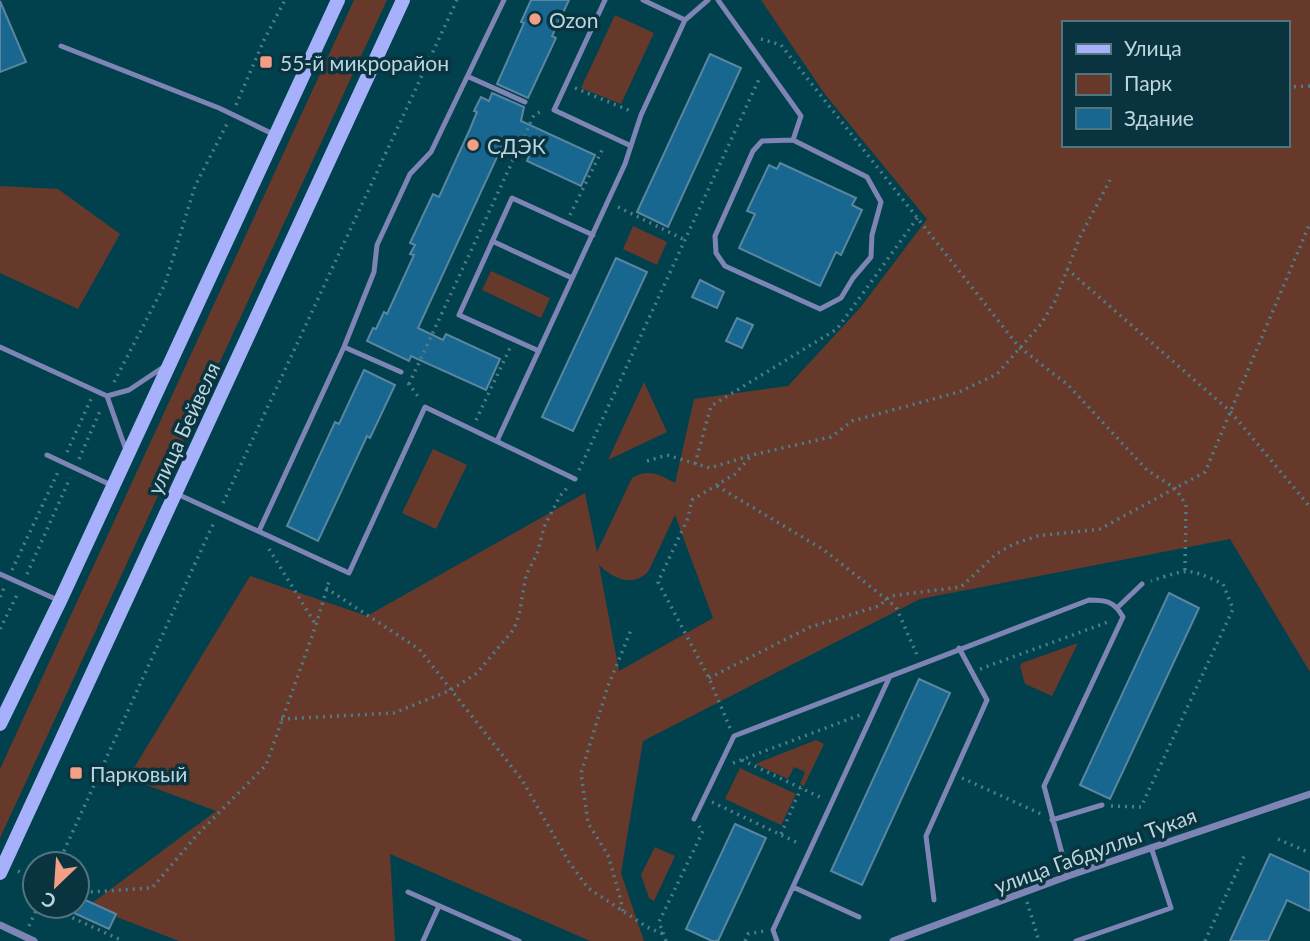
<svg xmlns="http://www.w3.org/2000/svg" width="1310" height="941" viewBox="0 0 1310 941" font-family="Lato,sans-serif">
	<rect width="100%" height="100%" fill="#01404d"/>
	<path fill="#67392b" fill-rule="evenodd" d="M 354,0 L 387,0 L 0,838 L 0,769 Z
		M 761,0 L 1310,0 L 1310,672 L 1230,539 L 920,599 L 643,741 L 621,873 L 644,941 L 590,941 L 390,854 L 395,941 L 179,941 L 88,906 L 216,811 L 128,778 L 250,576 L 367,616 L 585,493 L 597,552 L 632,478 C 647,468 661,475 675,483 L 694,399 L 788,386 L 860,308 L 927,219 L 824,93 ZM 1063,23 L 1287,23 L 1287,145 L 1063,145 ZM 675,515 L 713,618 L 619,671 L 599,565 C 613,578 631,588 648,572 Z
		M 615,15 L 654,33 L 621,104 L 581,88 Z
		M 0,186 L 58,189 L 120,234 L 78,309 L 0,273 Z
		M 633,226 L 667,242 L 657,265 L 623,249 Z
		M 491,271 L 550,298 L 541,318 L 482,290 Z
		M 644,382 L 667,432 L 608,460 Z
		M 433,449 L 467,465 L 436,529 L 402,513 Z
		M 1078,643 L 1052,696 L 1025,684 L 1020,666 L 1022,663 Z
		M 816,740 L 824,744 L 804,786 L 800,784 L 805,772 L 794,767 L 788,779 L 755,764 Z
		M 740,768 L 796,794 L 781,825 L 725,799 Z
		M 655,847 L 675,856 L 654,901 L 649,898 L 641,875 Z"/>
	<path fill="#176791" stroke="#5c85a0" stroke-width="2" d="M 531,0 L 569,0 L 552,36 L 556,38 L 528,98 L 497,84 L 524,23 L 521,22 Z
		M 0,1 L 26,62 L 0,72 Z
		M 710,54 L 741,68 L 668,227 L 637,212 Z
		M 492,93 L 524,107 L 521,121 L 595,155 L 581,186 L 527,161 L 529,156 L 503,144 L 418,328 L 443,340 L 446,334 L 500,359 L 486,390 L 411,356 L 409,361 L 367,341 L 373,328 L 376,329 L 384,312 L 387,314 L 414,255 L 410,254 L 415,245 L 410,243 L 433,194 L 439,197 L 470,129 L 477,112 L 474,111 L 481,97 L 489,101 Z
		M 780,163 L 856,198 L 852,205 L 862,210 L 841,255 L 836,252 L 820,286 L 739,248 L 755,214 L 747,211 L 769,165 L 777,169 Z
		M 616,258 L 647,272 L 573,431 L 542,417 Z
		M 700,280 L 724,292 L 717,308 L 692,297 Z
		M 737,318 L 753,325 L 742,348 L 726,341 Z
		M 364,370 L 395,385 L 370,438 L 367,436 L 318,541 L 287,526 L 335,422 L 339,424 Z
		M 1169,593 L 1199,608 L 1110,799 L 1080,785 Z
		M 919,679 L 950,693 L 862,885 L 831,871 Z
		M 735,824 L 766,838 L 718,941 L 712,941 L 686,929 Z
		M 1270,854 L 1310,872 L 1310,911 L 1287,900 L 1268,941 L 1230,941 Z
		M 81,898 L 116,914 L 109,929 L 74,913 Z"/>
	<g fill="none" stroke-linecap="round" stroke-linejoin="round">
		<path stroke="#4d7d88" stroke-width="3.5" stroke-dasharray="2 5" stroke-linecap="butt" d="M 761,39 L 781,45 L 1019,347 L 1068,385 L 1147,470 L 1176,489 L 1186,505 L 1185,570
			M 1287,87 L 1310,86
			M 575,88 L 633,112
			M 236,105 L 264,40 L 285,0
			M 618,207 L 685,240
			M 570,215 L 604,146
			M 1067,269 L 1230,411 L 1310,507
			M 114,382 L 165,284 L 195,186 L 227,124
			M 408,383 L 420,399
			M 409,384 L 534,115 L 542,111
			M 476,420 L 510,348
			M 67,452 L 91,399
			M 79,459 L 100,411
			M 647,461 L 667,455 L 710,468 L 752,455 L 831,437 L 852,421 L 959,392 L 997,374 L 1041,324 L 1055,301 L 1080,237 L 1110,180
			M 695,464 L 711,406 L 837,329 L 918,217
			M 579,470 L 760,77
			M 717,486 L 824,550 L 896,607 L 917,655
			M 223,503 L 457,0
			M 269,549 L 316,625
			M 12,570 L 58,472
			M 27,574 L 70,478
			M 326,588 L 419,649 L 522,780 L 569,862 L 588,888 L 647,927 L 663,934
			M 0,597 L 5,586
			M 0,629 L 18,593
			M 980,669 L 1108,622
			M 709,678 L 810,627 L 879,606 L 890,596 L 961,587 L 996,554 L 1014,544 L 1037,536 L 1100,529 L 1205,472 L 1310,223
			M 281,719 L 394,713 L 451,690 L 477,673 L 514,629 L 519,615 L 526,575 L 537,554 L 544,527 L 560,496 L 567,488
			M 730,728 L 709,678 L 658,582 L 688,518 L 692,500 L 735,474 L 752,455
			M 742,760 L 824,799
			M 733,763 L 860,715
			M 962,778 L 1041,814
			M 712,802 L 800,844
			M 1111,806 L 1141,807 L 1233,609 L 1223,584 C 1187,567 1188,569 1151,581
			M 781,834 L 801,788
			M 1278,839 L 1310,853
			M 58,864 L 214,522
			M 18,871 L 35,879
			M 77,890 L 90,892 L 152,888 L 197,835 L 266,765 L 316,625 L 330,578
			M 1027,902 L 1039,941
			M 47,906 L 123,941
			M 623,911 L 619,893 L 608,855 L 588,823 L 581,773 L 608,686 L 631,630
			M 29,926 L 38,906
			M 666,941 L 659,922 L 703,831 L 699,826
			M 745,941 L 748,934 L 764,931
			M 1205,941 L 1245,854"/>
		<path stroke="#7e85b4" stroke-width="5" d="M 605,0 L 554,110 L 629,145
			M 643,0 L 685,20
			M 718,0 L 801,116 L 793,140
			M 61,46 L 219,108 L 275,135
			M 469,77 L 525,102
			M 793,140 L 867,177 L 881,202 L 872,235 L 871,257 L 853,278 L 841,298 L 820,309 L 725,266 L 716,253 L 715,236 L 753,151 L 762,141 Z
			M 492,241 L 572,278
			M 0,347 L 107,396 L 126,450
			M 344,347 L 401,372
			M 539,351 L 459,315 L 512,198 L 593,235
			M 107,396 L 129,390 L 162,368
			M 497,441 L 625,164 L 641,115 L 685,20 L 708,0
			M 47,455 L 111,485
			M 175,493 L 349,573 L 425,407 L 575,479
			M 259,531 L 344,347 L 374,272 L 377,245 L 410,174 L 431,152 L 504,0
			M 0,574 L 60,601
			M 1118,607 L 1142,584
			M 694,819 L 734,736 L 1089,600 C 1106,600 1114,601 1123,617 L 1044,786 L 1068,876
			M 1052,820 L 1102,805
			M 793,887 L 859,917
			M 408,892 L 519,941
			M 934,900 L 926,836 L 987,700 L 959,648
			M 423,941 L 439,906
			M 777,941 L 773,930 L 890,676
			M 1076,941 L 1171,908 L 1151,847"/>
		<path stroke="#7e85b4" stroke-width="7" d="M 0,925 L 34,941
			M 893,941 L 1068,876 L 1310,794"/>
		<path stroke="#a6b0fb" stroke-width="14" d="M 0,724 L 60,601 L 338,0
			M 0,873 L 403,0"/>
	</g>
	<g fill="#f39f85" stroke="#09343f" stroke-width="2.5">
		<circle cx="535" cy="19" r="7"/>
		<rect x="259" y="55" width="14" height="14" rx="3.5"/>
		<circle cx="473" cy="145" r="7"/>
		<rect x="69" y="766" width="14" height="14" rx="3.5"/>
	</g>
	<g text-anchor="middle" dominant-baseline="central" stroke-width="7" stroke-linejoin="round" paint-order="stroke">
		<g font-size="21" fill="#bcd6de" stroke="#09343f" text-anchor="start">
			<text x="549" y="19">Ozon</text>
			<text x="280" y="62">55-й микрорайон</text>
			<text x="487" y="145">СДЭК</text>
			<text x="90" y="773">Парковый</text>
		</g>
		<g font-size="21" fill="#bcd6de" stroke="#09343f">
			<text transform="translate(183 428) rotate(-65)">улица Бейвеля</text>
			<text transform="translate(1095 850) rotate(-20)">улица Габдуллы Тукая</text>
		</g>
	</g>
	<rect x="1062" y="21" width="228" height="126" fill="#09343f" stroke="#51757f" stroke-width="2"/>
	<rect x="1076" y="44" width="35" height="10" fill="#a6b0fb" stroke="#51757f" stroke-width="2"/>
	<text x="1124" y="56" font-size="21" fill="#bcd6de">Улица</text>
	<rect x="1076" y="74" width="35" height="21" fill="#67392b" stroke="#51757f" stroke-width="2"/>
	<text x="1124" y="91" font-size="21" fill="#bcd6de">Парк</text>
	<rect x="1076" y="108" width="35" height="21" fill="#176791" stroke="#51757f" stroke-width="2"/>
	<text x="1124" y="126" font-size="21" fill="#bcd6de">Здание</text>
	<g transform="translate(56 885) rotate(205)"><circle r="33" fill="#09343f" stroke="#51757f" stroke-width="2"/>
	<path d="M0-5L12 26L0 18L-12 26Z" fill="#f39f85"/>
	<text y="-10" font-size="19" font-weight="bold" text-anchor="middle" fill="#bcd6de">С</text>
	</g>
</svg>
